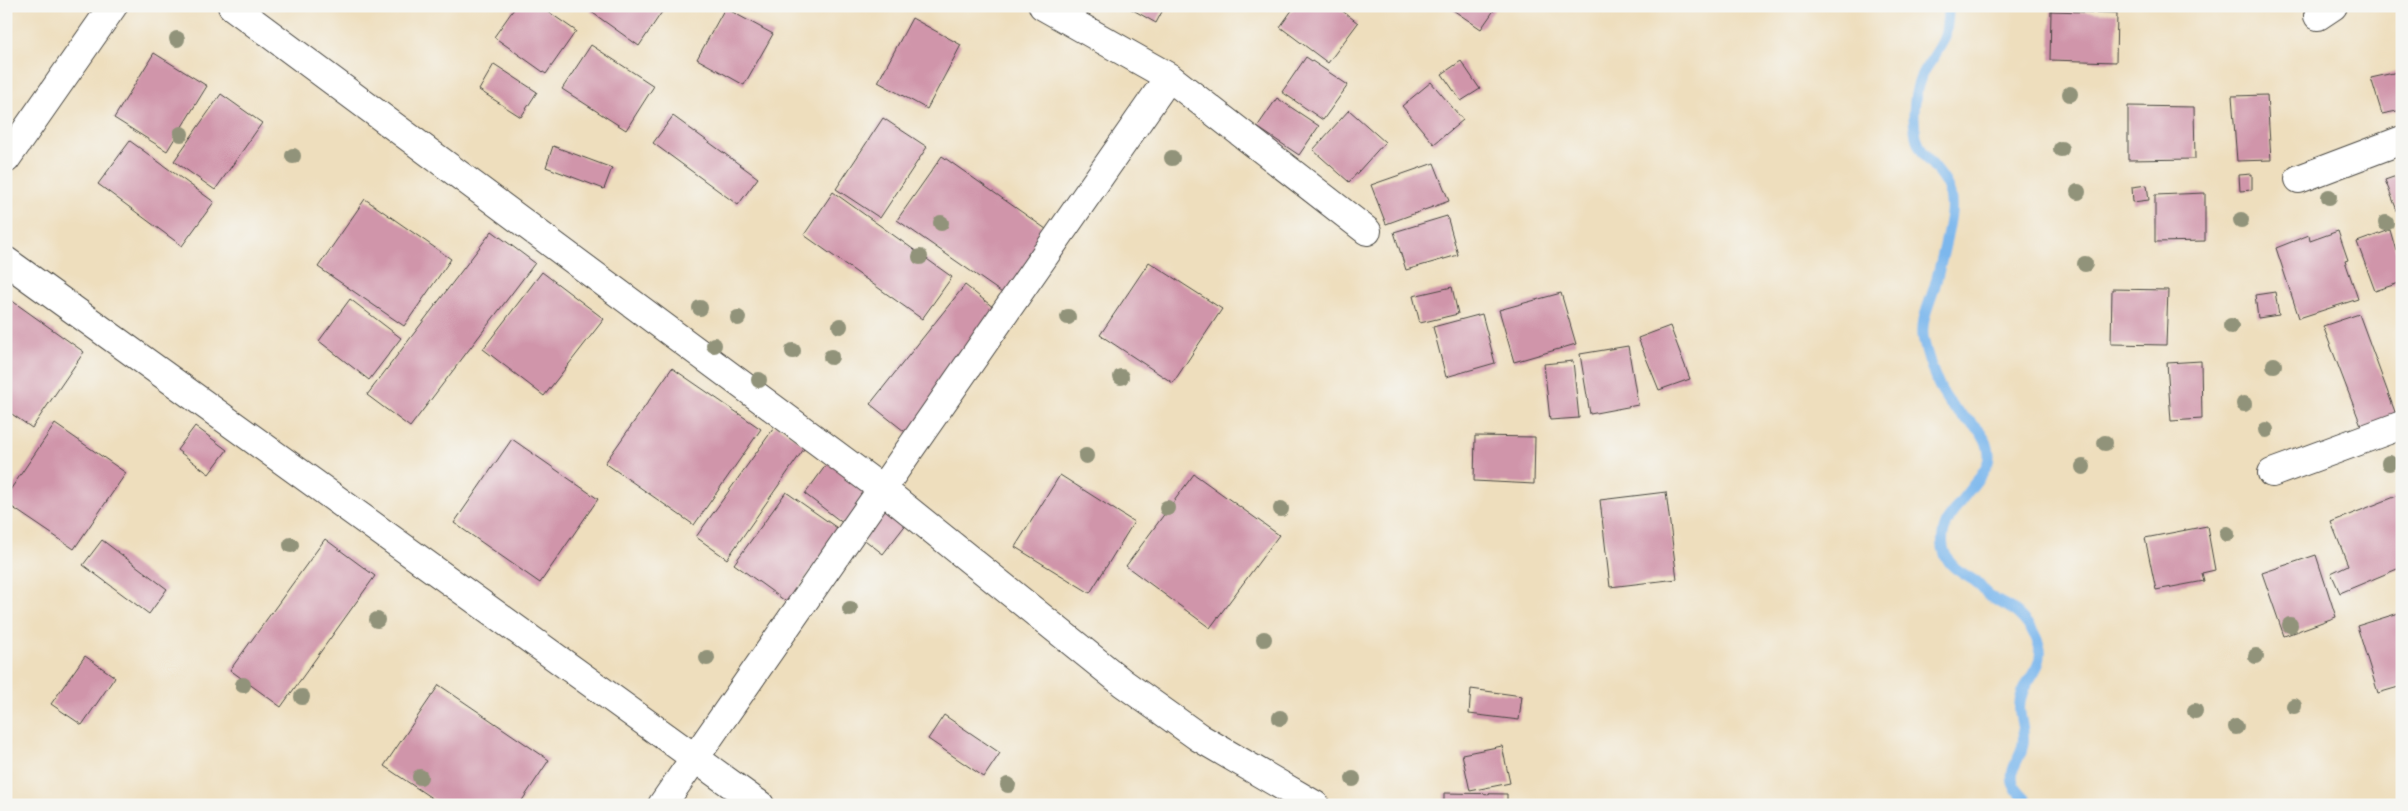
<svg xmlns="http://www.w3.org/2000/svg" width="2408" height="811" viewBox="0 0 2408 811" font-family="Mynerve,sans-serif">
	<rect width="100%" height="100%" fill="#f6f6f2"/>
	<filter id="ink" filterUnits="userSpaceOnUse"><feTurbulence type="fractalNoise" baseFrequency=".02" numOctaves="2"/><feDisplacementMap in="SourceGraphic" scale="10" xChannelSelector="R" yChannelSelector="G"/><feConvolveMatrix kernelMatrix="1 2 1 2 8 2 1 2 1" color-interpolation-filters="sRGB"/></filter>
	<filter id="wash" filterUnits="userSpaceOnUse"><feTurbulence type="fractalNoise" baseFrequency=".0096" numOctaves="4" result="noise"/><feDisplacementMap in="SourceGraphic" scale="20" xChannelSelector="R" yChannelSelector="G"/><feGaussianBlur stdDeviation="1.12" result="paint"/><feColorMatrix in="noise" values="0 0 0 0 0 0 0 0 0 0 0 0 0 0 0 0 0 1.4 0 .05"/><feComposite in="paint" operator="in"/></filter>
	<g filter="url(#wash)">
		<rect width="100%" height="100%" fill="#eedebd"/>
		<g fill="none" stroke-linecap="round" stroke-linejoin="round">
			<path stroke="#7bb7ed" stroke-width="11" d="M 1949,6 C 1947,16 1948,28 1944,38 C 1939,51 1930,61 1923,73 C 1914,89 1912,118 1916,136 C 1923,167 1955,173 1951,213 C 1948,237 1941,262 1935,285 C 1930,304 1919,321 1924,342 C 1929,362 1936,384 1948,401 C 1962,421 1987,426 1989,454 C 1992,479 1929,516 1945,554 C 1951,569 1963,573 1975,581 C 1981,586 1985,593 1991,597 C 1996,601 2002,603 2007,606 C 2021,614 2037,633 2040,649 C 2043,666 2027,679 2022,694 C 2015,712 2026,727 2023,744 C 2021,759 2009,767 2013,783 C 2016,792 2025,797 2030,805"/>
		</g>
		<g id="blocks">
			<path fill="#d095aa" d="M 516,6 L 540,6 L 576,31 L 546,74 L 494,37 Z
				M 593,6 L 666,6 L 639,46 L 590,11 Z
				M 1126,6 L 1165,6 L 1156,23 Z
				M 1295,6 L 1336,6 L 1358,23 L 1328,63 L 1280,27 Z
				M 1447,6 L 1497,6 L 1481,29 Z
				M 725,8 L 773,34 L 744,85 L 697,59 Z
				M 2051,11 L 2117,13 L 2116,62 L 2050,60 Z
				M 912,18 L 961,45 L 927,109 L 878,82 Z
				M 591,45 L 654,86 L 626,130 L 562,89 Z
				M 154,53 L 207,86 L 167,151 L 114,118 Z
				M 1306,57 L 1348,85 L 1323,120 L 1282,92 Z
				M 1461,61 L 1480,89 L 1461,101 L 1442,74 Z
				M 494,64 L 537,92 L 521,117 L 479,90 Z
				M 2402,71 L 2402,110 L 2382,114 L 2371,78 Z
				M 1431,82 L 1463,120 L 1434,144 L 1402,106 Z
				M 221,94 L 262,123 L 215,190 L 174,161 Z
				M 2267,95 L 2271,160 L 2237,161 L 2232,96 Z
				M 1277,98 L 1319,126 L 1299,155 L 1257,127 Z
				M 2128,106 L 2194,107 L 2195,159 L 2128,160 Z
				M 1349,110 L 1385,142 L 1349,182 L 1313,150 Z
				M 673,116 L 758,178 L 738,205 L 653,143 Z
				M 883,118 L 927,147 L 880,218 L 836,189 Z
				M 130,141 L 214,202 L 182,246 L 98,184 Z
				M 553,146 L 612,168 L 604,189 L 546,167 Z
				M 942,156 L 1063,241 L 1018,304 L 897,220 Z
				M 1434,163 L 1449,201 L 1386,224 L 1371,185 Z
				M 2252,174 L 2252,190 L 2240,191 L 2239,175 Z
				M 2402,174 L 2402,223 L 2385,180 Z
				M 2147,185 L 2149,200 L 2133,202 L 2132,187 Z
				M 833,192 L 952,277 L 922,319 L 804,235 Z
				M 2205,193 L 2205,241 L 2155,242 L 2155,195 Z
				M 365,199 L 451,259 L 404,326 L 318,267 Z
				M 1447,216 L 1458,255 L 1406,270 L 1394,232 Z
				M 2390,230 L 2396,251 L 2402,249 L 2402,282 L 2375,291 L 2357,242 Z
				M 492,231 L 535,263 L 410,427 L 367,395 Z
				M 2338,231 L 2348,260 L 2345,261 L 2358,299 L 2299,318 L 2276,248 L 2309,235 L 2310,241 Z
				M 1149,262 L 1222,309 L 1173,383 L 1100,335 Z
				M 542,272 L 604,319 L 544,396 L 483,349 Z
				M 965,285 L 1013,323 L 919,443 L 870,404 Z
				M 1452,287 L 1458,314 L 1420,323 L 1413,296 Z
				M 2112,289 L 2168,290 L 2166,345 L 2111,344 Z
				M 2275,292 L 2279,315 L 2258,318 L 2255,295 Z
				M 1561,293 L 1576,344 L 1514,362 L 1499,310 Z
				M 8,298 L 84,352 L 32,428 L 6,410 Z
				M 350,299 L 401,338 L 369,380 L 319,341 Z
				M 1482,314 L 1495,363 L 1446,377 L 1433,327 Z
				M 2359,314 L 2398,420 L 2364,433 L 2323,326 Z
				M 1670,326 L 1690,379 L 1659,390 L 1638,338 Z
				M 1628,346 L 1638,405 L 1590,414 L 1580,354 Z
				M 1573,361 L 1579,418 L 1550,420 L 1544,364 Z
				M 2201,361 L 2202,419 L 2171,421 L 2167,363 Z
				M 672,368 L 761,429 L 694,525 L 605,463 Z
				M 55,424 L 126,473 L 74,549 L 6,503 L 6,496 Z
				M 776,425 L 806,446 L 727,559 L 696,537 Z
				M 195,426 L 227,450 L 209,474 L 177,450 Z
				M 1475,436 L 1535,437 L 1534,484 L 1474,481 Z
				M 512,439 L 598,499 L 540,583 L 454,523 Z
				M 834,454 L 914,514 L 883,554 L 805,494 Z
				M 1194,474 L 1279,535 L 1210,628 L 1126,566 Z
				M 1060,475 L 1134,522 L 1090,593 L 1015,547 Z
				M 786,492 L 840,530 L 788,603 L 734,564 Z
				M 1666,492 L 1677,579 L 1610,587 L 1600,500 Z
				M 2402,494 L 2402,567 L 2340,593 L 2331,573 L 2348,565 L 2331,522 Z
				M 2207,526 L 2215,570 L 2202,573 L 2204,581 L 2156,590 L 2145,538 Z
				M 325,539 L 375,576 L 281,707 L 230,670 Z
				M 102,540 L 167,589 L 149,614 L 83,565 Z
				M 2316,555 L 2336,617 L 2284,636 L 2262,573 Z
				M 2402,612 L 2402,686 L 2378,693 L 2357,626 Z
				M 85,656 L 115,677 L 82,725 L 51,704 Z
				M 439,685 L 549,760 L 519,805 L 442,805 L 384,766 Z
				M 1471,689 L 1522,696 L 1519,720 L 1469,714 Z
				M 944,715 L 1000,753 L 984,777 L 928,739 Z
				M 1502,746 L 1510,783 L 1470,791 L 1462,754 Z
				M 1444,793 L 1507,794 L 1507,805 L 1444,805 Z"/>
		</g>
	</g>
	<g filter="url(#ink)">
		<use href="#blocks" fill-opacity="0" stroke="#484641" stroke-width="1"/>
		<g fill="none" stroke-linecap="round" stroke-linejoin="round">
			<g stroke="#484641" stroke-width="30">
				<path id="minor" d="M 232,6 L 882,489 L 1123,683 L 1200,738 L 1315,805
					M 1043,6 L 1169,77 L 1367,231
					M 2318,16 L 2333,6
					M 6,159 L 113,6
					M 2299,179 L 2402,140
					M 6,261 L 760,805
					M 2272,473 L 2402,425
					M 662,805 L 1169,77"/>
			</g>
			<use href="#minor" stroke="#fff" stroke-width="28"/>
		</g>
		<g fill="#91937a">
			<circle cx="177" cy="39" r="8"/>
			<circle cx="2070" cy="94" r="8"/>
			<circle cx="181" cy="134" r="8"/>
			<circle cx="2061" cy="149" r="8"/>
			<circle cx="293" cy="156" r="8"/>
			<circle cx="1172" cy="158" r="8"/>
			<circle cx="2078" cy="192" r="8"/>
			<circle cx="2329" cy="197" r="8"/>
			<circle cx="2241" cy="220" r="8"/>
			<circle cx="941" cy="223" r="8"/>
			<circle cx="2386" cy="223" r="8"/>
			<circle cx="920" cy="257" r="8"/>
			<circle cx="2085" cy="264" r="8"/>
			<circle cx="700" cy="308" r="8"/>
			<circle cx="1068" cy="317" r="8"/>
			<circle cx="738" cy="318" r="8"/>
			<circle cx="840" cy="326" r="8"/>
			<circle cx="2231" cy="326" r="8"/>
			<circle cx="714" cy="345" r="8"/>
			<circle cx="793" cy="351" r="8"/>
			<circle cx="831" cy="357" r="8"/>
			<circle cx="2274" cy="365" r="8"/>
			<circle cx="1121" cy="377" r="8"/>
			<circle cx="759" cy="380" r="8"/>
			<circle cx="2244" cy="404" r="8"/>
			<circle cx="2266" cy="430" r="8"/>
			<circle cx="2105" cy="443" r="8"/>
			<circle cx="1086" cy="456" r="8"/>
			<circle cx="2389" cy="463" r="8"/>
			<circle cx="2083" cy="467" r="8"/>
			<circle cx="1167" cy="508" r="8"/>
			<circle cx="1281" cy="509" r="8"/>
			<circle cx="2227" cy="534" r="8"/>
			<circle cx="291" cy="545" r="8"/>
			<circle cx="850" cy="609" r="8"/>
			<circle cx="377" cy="620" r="8"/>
			<circle cx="2290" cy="625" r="8"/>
			<circle cx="1264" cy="639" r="8"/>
			<circle cx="2256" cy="656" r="8"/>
			<circle cx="707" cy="658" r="8"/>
			<circle cx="243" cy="685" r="8"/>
			<circle cx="302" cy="697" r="8"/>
			<circle cx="2294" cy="706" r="8"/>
			<circle cx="2195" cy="711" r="8"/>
			<circle cx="1280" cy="718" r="8"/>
			<circle cx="2236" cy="727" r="8"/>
			<circle cx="420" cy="777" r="8"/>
			<circle cx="1353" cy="779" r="8"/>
			<circle cx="1008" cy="785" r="8"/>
		</g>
	</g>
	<rect width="2408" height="811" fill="none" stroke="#f6f6f2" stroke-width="25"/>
</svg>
